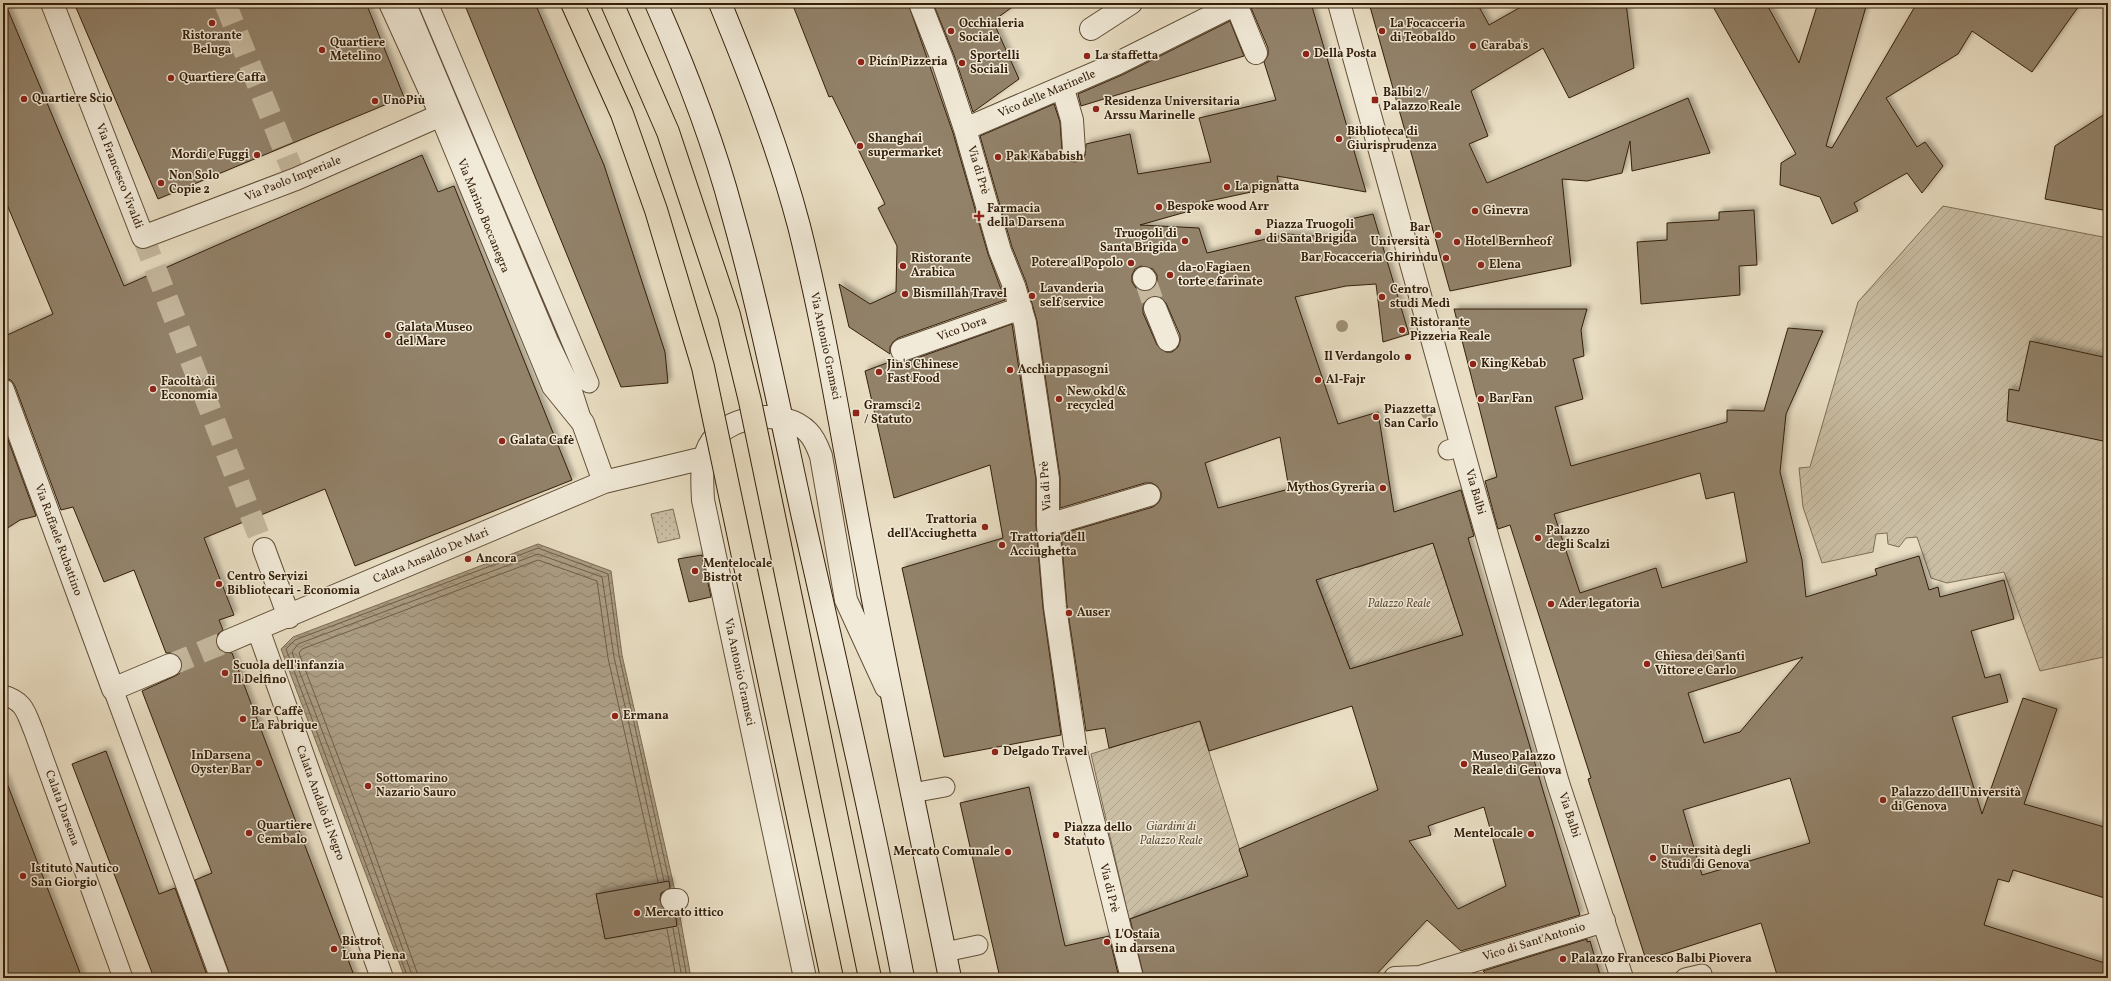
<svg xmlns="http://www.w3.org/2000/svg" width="2111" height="981" viewBox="0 0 2111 981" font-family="Vollkorn,serif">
	<defs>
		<pattern id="park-dots" width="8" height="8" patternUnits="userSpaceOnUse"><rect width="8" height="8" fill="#cabea4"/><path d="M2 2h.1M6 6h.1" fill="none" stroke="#aea38c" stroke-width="1.8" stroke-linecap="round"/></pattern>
		<pattern id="garden-furrows" width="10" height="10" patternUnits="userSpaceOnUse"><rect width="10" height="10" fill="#cabea4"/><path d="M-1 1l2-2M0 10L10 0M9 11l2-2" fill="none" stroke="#aea38c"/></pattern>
		<pattern id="water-waves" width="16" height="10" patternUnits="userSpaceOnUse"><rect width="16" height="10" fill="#ab9d84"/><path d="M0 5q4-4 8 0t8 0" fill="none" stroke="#8c7f6a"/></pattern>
		<filter id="shadow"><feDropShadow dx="3.5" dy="-3.5" stdDeviation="2" flood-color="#0004"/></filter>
	</defs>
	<rect width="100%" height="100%" fill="#e9dec3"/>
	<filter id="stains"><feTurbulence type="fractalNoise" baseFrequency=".005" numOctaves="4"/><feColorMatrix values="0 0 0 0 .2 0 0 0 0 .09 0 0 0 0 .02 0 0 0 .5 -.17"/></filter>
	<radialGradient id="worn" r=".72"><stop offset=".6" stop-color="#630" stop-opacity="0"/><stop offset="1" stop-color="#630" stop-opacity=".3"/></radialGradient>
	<path fill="url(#park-dots)" stroke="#7f6e57" d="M 673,509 L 680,538 L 658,543 L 651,514 Z"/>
	<path fill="url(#garden-furrows)" stroke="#7f6e57" d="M 1943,206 L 2108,238 L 2108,656 L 2040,671 L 2004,572 L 1947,583 L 1931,578 L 1917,537 L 1906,538 L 1899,547 L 1888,544 L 1887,533 L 1876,534 L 1873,552 L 1822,563 L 1803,507 L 1799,468 L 1810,467 L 1858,302 Z
		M 1433,543 L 1463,635 L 1350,669 L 1313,571 L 1359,567 Z
		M 1199,720 L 1248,876 L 1129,919 L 1091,754 Z"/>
	<path fill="url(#water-waves)" stroke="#7b6b53" d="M 538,544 L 611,571 L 622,655 L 677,900 L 691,978 L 405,978 L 281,649 L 293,637 Z"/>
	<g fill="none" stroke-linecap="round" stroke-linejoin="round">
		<path stroke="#705e47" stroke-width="1" d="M 678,927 L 687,978
			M 673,928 L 682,978
			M 667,929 L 676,978
			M 408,978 L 286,649 L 295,640 L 538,548 L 608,574 L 619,655 L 669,880
			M 413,978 L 365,843 L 292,652 L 298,644 L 538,554 L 602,577 L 614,657 L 664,881
			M 419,978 L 370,841 L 299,653 L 302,649 L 538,560 L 597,581 L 608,658 L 658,882"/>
	</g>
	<path fill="#92826a" stroke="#341f0a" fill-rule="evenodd" filter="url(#shadow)" d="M 3,3 L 5,3 L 124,286 L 422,155 L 438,192 L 454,186 L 572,480 L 355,566 L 325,489 L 204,538 L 234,615 L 219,620 L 223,630 L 218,634 L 216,645 L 221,651 L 232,653 L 355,978 L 231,978 L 195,880 L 212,873 L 142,691 L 175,676 L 180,673 L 182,667 L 182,661 L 177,655 L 171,653 L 166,653 L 134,570 L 104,582 L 73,507 L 61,510 L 15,386 L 11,380 L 3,378 L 3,337 L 53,314 L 3,195 Z
		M 74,3 L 366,3 L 404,97 L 158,199 Z
		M 464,3 L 535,3 L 604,165 L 665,352 L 668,383 L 621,387 Z
		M 792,3 L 908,3 L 953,133 L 988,254 L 1005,300 L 898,338 L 893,342 L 890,347 L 890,354 L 849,327 L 839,284 L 870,304 L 896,292 L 897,246 L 878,208 L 885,204 L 832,96 L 829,97 Z
		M 933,3 L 1018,3 L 993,21 L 1019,79 L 973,112 L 954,55 Z
		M 1249,3 L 1311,3 L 1366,192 L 1277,176 L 1279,186 L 1191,205 L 1193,210 L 1140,225 L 1199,228 L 1207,253 L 1287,234 L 1344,238 L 1346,220 L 1373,214 L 1409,334 L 1383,342 L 1376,284 L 1346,286 L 1295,297 L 1338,424 L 1378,412 L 1394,512 L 1461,490 L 1474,536 L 1468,538 L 1580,915 L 1461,951 L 1427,920 L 1373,978 L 1144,978 L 1130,919 L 1248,876 L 1239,849 L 1378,790 L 1352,706 L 1209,751 L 1200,721 L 1109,748 L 1105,728 L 1086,731 L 1067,606 L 1061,534 L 1153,507 L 1158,503 L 1161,498 L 1161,492 L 1157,486 L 1152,483 L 1145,483 L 1060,508 L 1060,477 L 1037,321 L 1026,282 L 1012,247 L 980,136 L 1054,104 L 1060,122 L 1062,151 L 1064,157 L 1069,161 L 1075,162 L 1081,160 L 1085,155 L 1086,144 L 1130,134 L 1138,174 L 1211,162 L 1199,118 L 1276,100 L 1264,62 L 1268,55 L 1268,48 ZM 1141,266 L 1153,269 L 1157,275 L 1157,283 L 1154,288 L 1149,291 L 1141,291 L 1136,288 L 1132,282 L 1132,275 L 1135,269 ZM 1151,296 L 1157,296 L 1166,303 L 1180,335 L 1180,341 L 1178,347 L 1172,352 L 1166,352 L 1157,345 L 1143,313 L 1143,307 L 1145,301 ZM 1280,437 L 1289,489 L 1218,508 L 1205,463 ZM 1433,543 L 1463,635 L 1350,669 L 1316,580 ZM 1484,807 L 1506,886 L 1458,909 L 1409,841 L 1431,835 L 1428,826 Z
		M 1369,3 L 1477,3 L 1489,25 L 1528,3 L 1626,3 L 1634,68 L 1569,98 L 1543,48 L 1471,91 L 1488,136 L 1469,144 L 1487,183 L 1688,98 L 1710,153 L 1632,171 L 1630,141 L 1622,173 L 1587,181 L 1562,179 L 1571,266 L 1450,291 Z
		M 1711,3 L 1766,3 L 1799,63 L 1818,3 L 1867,3 L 1826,146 L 1832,148 L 1917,3 L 2081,3 L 2032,72 L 1972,31 L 1958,54 L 1886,98 L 1917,147 L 1925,142 L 1943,166 L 1922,193 L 1907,173 L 1854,203 L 1858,211 L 1832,224 L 1820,197 L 1780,185 L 1781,163 L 1796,154 Z
		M 1230,21 L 1244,56 L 1081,106 L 1078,94 L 1122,75 Z
		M 2108,112 L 2108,211 L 2045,199 L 2055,146 Z
		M 1754,210 L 1757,265 L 1739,266 L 1740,295 L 1641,304 L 1637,242 L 1667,240 L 1667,223 L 1719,220 L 1719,212 Z
		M 1454,309 L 1587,309 L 1581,330 L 1584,356 L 1573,359 L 1583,399 L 1555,407 L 1571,466 L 1727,422 L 1727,410 L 1764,411 L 1788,328 L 1823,331 L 1786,414 L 1780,472 L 1802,560 L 1806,597 L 1877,575 L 1875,569 L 1919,556 L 1929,590 L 1938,587 L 1940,597 L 2004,580 L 2014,619 L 1971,631 L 1985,678 L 2000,674 L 2008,702 L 1952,717 L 1982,814 L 2023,698 L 2057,709 L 2024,804 L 2108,828 L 2108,899 L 2013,870 L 2009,882 L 1998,879 L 1984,925 L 2108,964 L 2108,978 L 1778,978 L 1761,923 L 1646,960 L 1588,779 L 1591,778 L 1510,525 L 1498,529 L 1485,481 L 1497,477 ZM 1700,473 L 1706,499 L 1734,492 L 1747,562 L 1662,588 L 1656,568 L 1580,593 L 1554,514 ZM 1803,657 L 1740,732 L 1704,743 L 1688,693 ZM 1790,778 L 1810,843 L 1702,875 L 1683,810 Z
		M 1012,324 L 1036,480 L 1036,526 L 1043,608 L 1061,735 L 944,757 L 902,568 L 1003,538 L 990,465 L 894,498 L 865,371 L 895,360 L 906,362 Z
		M 2030,341 L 2108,358 L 2108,442 L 2007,421 L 2009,389 L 2019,391 Z
		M 3,426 L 36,516 L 20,520 L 3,531 Z
		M 702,555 L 711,597 L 689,602 L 678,559 Z
		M 106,751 L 159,894 L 175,888 L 208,978 L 154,978 L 72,764 Z
		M 5,778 L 82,978 L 3,978 L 3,779 Z
		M 1029,787 L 1065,946 L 1109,936 L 1119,978 L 1000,978 L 960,803 Z
		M 669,881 L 670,888 L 661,893 L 660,900 L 665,911 L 675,912 L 677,926 L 605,939 L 596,894 Z
		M 1587,939 L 1587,942 L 1590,941 L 1601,978 L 1490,978 L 1483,971 Z"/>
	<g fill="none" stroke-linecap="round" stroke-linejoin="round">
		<path stroke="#c5b89e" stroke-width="22" stroke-dasharray="22 11" stroke-linecap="butt" d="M 225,3 L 296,179
			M 143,237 L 264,549
			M 1145,279 L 1155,308
			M 170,665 L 228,641"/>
		<g stroke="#614f38" stroke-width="21">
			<path id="lane" d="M 406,3 L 548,340 L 572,390 L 581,418
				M 428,3 L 589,383
				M 1448,450 L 1462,446
				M 113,689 L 220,978
				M 3,695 C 25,701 26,713 34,732 L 123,978
				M 912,793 L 945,787
				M 945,952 L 978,945
				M 1685,978 L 1702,974"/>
		</g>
		<g stroke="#614f38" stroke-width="24">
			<path id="street" d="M 52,3 L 143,237 L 296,179 L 441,115
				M 390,3 L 441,115 L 553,386 L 583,423 L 604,482 L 704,458
				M 920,3 L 942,59 L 965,129 L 1000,251 L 1014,286 L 1025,323 L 1048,479 L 1048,525 L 1055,607 L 1076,751 L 1132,978
				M 1339,3 L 1470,476 L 1558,783 L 1622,978
				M 1091,29 L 1131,3
				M 1063,89 L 1072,120 L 1074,150
				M 965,129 L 1116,64 L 1236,4 L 1256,53
				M 1144,278 L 1145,279
				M 1155,308 L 1168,340
				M 902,350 L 1021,308
				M 3,390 L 113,689 L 170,665
				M 1048,525 L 1149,495
				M 264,549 L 289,617
				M 258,629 L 382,978
				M 228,641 L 604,482
				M 672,900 L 677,900
				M 805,978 L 703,500 C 702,481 700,458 712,441 C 731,414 785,408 808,432 C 815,439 818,448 821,456 L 846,600 L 886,687
				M 1395,978 L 1420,977 L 1604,921"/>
		</g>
		<g stroke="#341f0a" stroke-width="24">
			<path id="secondary" d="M 656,3 C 686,71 713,140 732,212 C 760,311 780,412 802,513 C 837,668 873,822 903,978
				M 720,3 C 750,76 779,150 799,226 C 827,337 844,450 866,563 C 892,701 922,840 950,978"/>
		</g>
		<use href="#lane" stroke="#f1ead8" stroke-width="19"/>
		<use href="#street" stroke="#f1ead8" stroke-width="22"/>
		<use href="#secondary" stroke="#f1ead8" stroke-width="22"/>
		<g stroke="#341f0a" stroke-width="24" stroke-linecap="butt">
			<path id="highway-bridge" d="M 572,3 L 622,114 L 656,210 L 703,367 L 832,978
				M 612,3 L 668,132 L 729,315 L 750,401 L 870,978"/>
		</g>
		<use href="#highway-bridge" stroke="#e9dec3" stroke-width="22"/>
	</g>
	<g fill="#9e8f77">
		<circle cx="1342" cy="326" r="6"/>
		<circle cx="1427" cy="413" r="6"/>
	</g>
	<g fill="#8f2418" stroke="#f1ead8" stroke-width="1.5">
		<circle cx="212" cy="23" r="4"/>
		<circle cx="951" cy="31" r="4"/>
		<circle cx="1382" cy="31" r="4"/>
		<circle cx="1473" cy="46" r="4"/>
		<circle cx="322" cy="50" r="4"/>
		<circle cx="1306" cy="54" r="4"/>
		<circle cx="1087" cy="56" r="4"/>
		<circle cx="861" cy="62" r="4"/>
		<circle cx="962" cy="63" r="4"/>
		<circle cx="171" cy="78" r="4"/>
		<circle cx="24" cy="99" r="4"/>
		<rect x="1371" y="96" width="8" height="8" rx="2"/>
		<circle cx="375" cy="101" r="4"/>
		<circle cx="1096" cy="109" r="4"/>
		<circle cx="1339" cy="139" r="4"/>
		<circle cx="860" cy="146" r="4"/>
		<circle cx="257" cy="155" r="4"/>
		<circle cx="998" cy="157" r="4"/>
		<circle cx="161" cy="183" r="4"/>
		<circle cx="1227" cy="187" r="4"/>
		<circle cx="1159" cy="207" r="4"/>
		<circle cx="1475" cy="211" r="4"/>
		<path d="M977 210h4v4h4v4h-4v4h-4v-4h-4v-4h4z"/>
		<circle cx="1258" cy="232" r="4"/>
		<circle cx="1438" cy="235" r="4"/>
		<circle cx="1185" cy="241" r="4"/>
		<circle cx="1457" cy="242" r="4"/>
		<circle cx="1446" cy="258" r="4"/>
		<circle cx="1131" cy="263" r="4"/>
		<circle cx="1481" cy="265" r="4"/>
		<circle cx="903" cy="266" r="4"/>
		<circle cx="1170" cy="275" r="4"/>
		<circle cx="905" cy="294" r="4"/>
		<circle cx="1032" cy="296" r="4"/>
		<circle cx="1382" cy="297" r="4"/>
		<circle cx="1402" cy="330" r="4"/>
		<circle cx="388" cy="335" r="4"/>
		<circle cx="1408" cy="357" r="4"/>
		<circle cx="1473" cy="364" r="4"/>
		<circle cx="1010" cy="370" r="4"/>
		<circle cx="879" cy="372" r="4"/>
		<circle cx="1318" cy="380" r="4"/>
		<circle cx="153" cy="389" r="4"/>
		<circle cx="1059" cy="399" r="4"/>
		<circle cx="1481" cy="399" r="4"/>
		<rect x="852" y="409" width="8" height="8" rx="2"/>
		<circle cx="1376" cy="417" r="4"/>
		<circle cx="502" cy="441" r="4"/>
		<circle cx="1383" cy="488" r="4"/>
		<circle cx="985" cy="527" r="4"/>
		<circle cx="1538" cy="538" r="4"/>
		<circle cx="1002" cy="545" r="4"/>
		<circle cx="468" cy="559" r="4"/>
		<circle cx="695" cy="571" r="4"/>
		<circle cx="219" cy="584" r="4"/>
		<circle cx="1551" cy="604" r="4"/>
		<circle cx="1069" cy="613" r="4"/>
		<circle cx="1647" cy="664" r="4"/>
		<circle cx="225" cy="673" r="4"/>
		<circle cx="615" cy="716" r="4"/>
		<circle cx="243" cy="719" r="4"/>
		<circle cx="995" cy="752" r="4"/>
		<circle cx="259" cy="763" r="4"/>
		<circle cx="1464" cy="764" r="4"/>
		<circle cx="368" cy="786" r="4"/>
		<circle cx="1883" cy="800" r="4"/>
		<circle cx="249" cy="833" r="4"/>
		<circle cx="1531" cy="834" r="4"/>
		<circle cx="1056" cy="835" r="4"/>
		<circle cx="1008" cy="852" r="4"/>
		<circle cx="1653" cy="858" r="4"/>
		<circle cx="23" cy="876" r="4"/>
		<circle cx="637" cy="913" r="4"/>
		<circle cx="1107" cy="942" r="4"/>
		<circle cx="334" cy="949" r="4"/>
		<circle cx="1563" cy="959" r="4"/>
	</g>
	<g text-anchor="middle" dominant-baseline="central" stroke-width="3" stroke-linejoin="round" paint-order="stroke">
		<g font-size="12" font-weight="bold" fill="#341f0a" stroke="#f1ead8" text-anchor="start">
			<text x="959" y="24">Occhialeria<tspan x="959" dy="14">Sociale</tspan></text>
			<text x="1390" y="24">La Focacceria<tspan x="1390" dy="14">di Teobaldo</tspan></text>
			<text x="212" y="36" text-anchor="middle">Ristorante<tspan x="212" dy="14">Beluga</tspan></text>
			<text x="330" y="43">Quartiere<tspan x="330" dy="14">Metelino</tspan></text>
			<text x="1481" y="46">Caraba's</text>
			<text x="1314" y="54">Della Posta</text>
			<text x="970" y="56">Sportelli<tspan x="970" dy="14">Sociali</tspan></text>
			<text x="1095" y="56">La staffetta</text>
			<text x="869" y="62">Picín Pizzeria</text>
			<text x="179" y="78">Quartiere Caffa</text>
			<text x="1383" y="93">Balbi 2 /<tspan x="1383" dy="14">Palazzo Reale</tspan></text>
			<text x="32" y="99">Quartiere Scio</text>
			<text x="383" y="101">UnoPiù</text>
			<text x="1104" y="102">Residenza Universitaria<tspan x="1104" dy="14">Arssu Marinelle</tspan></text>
			<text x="1347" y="132">Biblioteca di<tspan x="1347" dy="14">Giurisprudenza</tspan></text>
			<text x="868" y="139">Shanghai<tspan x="868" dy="14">supermarket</tspan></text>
			<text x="249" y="155" text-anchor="end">Mordi e Fuggi</text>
			<text x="1006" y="157">Pak Kababish</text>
			<text x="169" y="176">Non Solo<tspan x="169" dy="14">Copie 2</tspan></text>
			<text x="1235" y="187">La pignatta</text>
			<text x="1167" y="207">Bespoke wood Arr</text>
			<text x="987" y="209">Farmacia<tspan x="987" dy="14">della Darsena</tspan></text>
			<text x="1483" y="211">Ginevra</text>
			<text x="1266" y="225">Piazza Truogoli<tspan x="1266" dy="14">di Santa Brigida</tspan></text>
			<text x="1430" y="228" text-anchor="end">Bar<tspan x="1430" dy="14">Università</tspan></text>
			<text x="1177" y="234" text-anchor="end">Truogoli di<tspan x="1177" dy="14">Santa Brigida</tspan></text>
			<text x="1465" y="242">Hotel Bernheof</text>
			<text x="1438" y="258" text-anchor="end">Bar Focacceria Ghirindu</text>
			<text x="911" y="259">Ristorante<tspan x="911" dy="14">Arabica</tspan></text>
			<text x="1123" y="263" text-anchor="end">Potere al Popolo</text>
			<text x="1489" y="265">Elena</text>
			<text x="1178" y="268">da-o Fagiaen<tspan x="1178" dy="14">torte e farinate</tspan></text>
			<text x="1040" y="289">Lavanderia<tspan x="1040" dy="14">self service</tspan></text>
			<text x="1390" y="290">Centro<tspan x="1390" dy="14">studi Medì</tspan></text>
			<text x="913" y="294">Bismillah Travel</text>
			<text x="1410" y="323">Ristorante<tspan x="1410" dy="14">Pizzeria Reale</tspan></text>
			<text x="396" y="328">Galata Museo<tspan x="396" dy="14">del Mare</tspan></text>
			<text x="1400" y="357" text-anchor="end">Il Verdangolo</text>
			<text x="1481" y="364">King Kebab</text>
			<text x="887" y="365">Jin's Chinese<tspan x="887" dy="14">Fast Food</tspan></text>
			<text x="1018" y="370">Acchiappasogni</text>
			<text x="1326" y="380">Al-Fajr</text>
			<text x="161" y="382">Facoltà di<tspan x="161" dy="14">Economia</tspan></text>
			<text x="1067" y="392">New okd &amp;<tspan x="1067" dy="14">recycled</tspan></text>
			<text x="1489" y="399">Bar Fan</text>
			<text x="864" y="406">Gramsci 2<tspan x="864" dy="14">/ Statuto</tspan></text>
			<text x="1384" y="410">Piazzetta<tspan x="1384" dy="14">San Carlo</tspan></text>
			<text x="510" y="441">Galata Cafè</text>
			<text x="1375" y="488" text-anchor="end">Mythos Gyreria</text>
			<text x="977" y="520" text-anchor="end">Trattoria<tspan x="977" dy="14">dell'Acciughetta</tspan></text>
			<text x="1546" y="531">Palazzo<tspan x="1546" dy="14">degli Scalzi</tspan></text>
			<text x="1010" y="538">Trattoria dell<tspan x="1010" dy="14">Acciughetta</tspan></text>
			<text x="476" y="559">Ancora</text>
			<text x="703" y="564">Mentelocale<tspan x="703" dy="14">Bistrot</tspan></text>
			<text x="227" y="577">Centro Servizi<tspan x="227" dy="14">Bibliotecari - Economia</tspan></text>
			<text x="1559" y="604">Ader legatoria</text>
			<text x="1077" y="613">Auser</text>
			<text x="1655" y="657">Chiesa dei Santi<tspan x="1655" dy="14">Vittore e Carlo</tspan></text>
			<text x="233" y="666">Scuola dell'infanzia<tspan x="233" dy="14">Il Delfino</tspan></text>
			<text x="251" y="712">Bar Caffè<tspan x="251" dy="14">La Fabrique</tspan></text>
			<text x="623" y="716">Ermana</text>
			<text x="1003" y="752">Delgado Travel</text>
			<text x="251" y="756" text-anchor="end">InDarsena<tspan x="251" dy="14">Oyster Bar</tspan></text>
			<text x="1472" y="757">Museo Palazzo<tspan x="1472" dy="14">Reale di Genova</tspan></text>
			<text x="376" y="779">Sottomarino<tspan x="376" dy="14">Nazario Sauro</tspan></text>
			<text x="1891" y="793">Palazzo dell'Università<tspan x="1891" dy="14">di Genova</tspan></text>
			<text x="257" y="826">Quartiere<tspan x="257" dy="14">Cembalo</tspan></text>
			<text x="1064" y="828">Piazza dello<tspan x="1064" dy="14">Statuto</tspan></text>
			<text x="1523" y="834" text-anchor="end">Mentelocale</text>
			<text x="1661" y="851">Università degli<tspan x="1661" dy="14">Studi di Genova</tspan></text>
			<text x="1000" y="852" text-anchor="end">Mercato Comunale</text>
			<text x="31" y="869">Istituto Nautico<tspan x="31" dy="14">San Giorgio</tspan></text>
			<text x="645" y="913">Mercato ittico</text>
			<text x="1115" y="935">L'Ostaia<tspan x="1115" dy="14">in darsena</tspan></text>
			<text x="342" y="942">Bistrot<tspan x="342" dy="14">Luna Piena</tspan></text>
			<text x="1571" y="959">Palazzo Francesco Balbi Piovera</text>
		</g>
		<g font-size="12" fill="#341f0a" stroke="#f1ead8">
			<text transform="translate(1047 94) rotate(-23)">Vico delle Marinelle</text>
			<text transform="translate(978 170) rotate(73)">Via di Prè</text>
			<text transform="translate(119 176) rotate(69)">Via Francesco Vivaldi</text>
			<text transform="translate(293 179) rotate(-22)">Via Paolo Imperiale</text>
			<text transform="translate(483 216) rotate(68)">Via Marino Boccanegra</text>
			<text transform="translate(962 329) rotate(-20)">Vico Dora</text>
			<text transform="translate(825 346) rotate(78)">Via Antonio Gramsci</text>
			<text transform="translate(1046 486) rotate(-94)">Via di Prè</text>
			<text transform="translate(1475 492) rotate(74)">Via Balbi</text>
			<text transform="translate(58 540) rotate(70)">Via Raffaele Rubattino</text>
			<text transform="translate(431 556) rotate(-23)">Calata Ansaldo De Mari</text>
			<text transform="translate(739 672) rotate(78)">Via Antonio Gramsci</text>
			<text transform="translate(320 803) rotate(70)">Calata Andalò di Negro</text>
			<text transform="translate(62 808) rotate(70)">Calata Darsena</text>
			<text transform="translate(1569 815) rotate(72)">Via Balbi</text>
			<text transform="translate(1109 888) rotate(76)">Via di Prè</text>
			<text transform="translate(1534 942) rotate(-17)">Vico di Sant'Antonio</text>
		</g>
		<g font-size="12" font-style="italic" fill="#614f38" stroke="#f1ead8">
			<text x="1399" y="604">Palazzo Reale</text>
			<text x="1171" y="827">Giardini di<tspan x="1171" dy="14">Palazzo Reale</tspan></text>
		</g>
	</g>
	<rect width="2111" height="981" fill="none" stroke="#e9dec3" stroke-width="16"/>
	<rect x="4" y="4" width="2103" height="973" fill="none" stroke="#341f0a" stroke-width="2"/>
	<rect x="8" y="8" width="2095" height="965" fill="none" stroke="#341f0a"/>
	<rect width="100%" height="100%" filter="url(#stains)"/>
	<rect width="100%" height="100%" fill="url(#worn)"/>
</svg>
